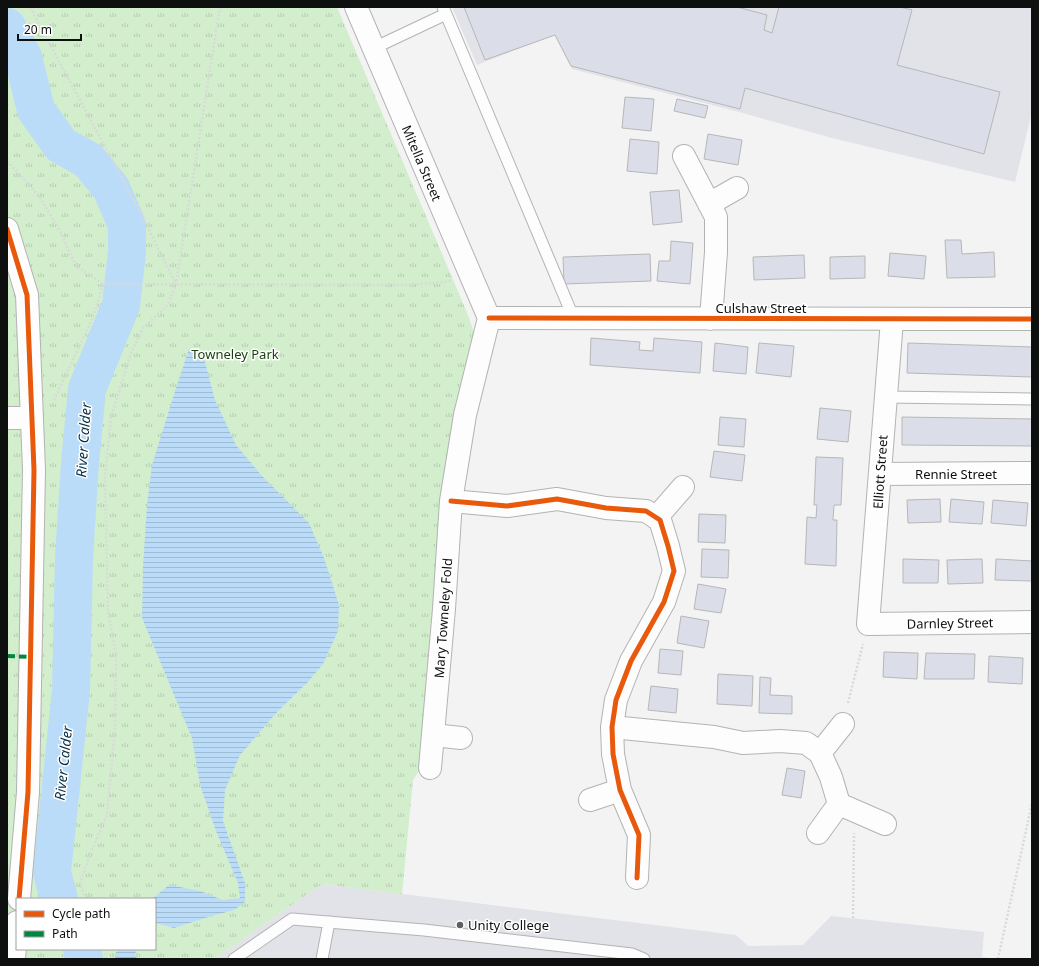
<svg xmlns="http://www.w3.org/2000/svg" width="1039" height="966" viewBox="0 0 1039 966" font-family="'Noto Sans',sans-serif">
	<defs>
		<pattern id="park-tufts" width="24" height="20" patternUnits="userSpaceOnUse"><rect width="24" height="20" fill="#d2eecc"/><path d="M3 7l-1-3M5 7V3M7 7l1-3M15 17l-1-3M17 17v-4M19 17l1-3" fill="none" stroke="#b3cbae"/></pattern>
		<pattern id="water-rules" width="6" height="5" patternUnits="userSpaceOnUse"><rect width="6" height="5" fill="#badcf8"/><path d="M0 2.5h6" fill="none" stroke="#9fbcd3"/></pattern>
	</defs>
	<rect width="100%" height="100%" fill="#f3f3f4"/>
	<path fill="#e2e3e9" d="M 452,7 L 1032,7 L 1032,112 L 1015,182 L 832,138 L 739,112 L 572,69 L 555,35 L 477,65 Z
		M 322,884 L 736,935 L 748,946 L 803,945 L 831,916 L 984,932 L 982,957 L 998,959 L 214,959 Z"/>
	<path fill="url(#park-tufts)" fill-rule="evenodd" d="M 7,7 L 337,7 L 468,315 L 477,341 L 464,378 L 444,472 L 421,768 L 413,780 L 402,894 L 322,884 L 214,959 L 7,959 ZM 17,899 L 155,899 L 155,949 L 17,949 Z"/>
	<path fill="url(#water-rules)" d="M 189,349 L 204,358 L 215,400 L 236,445 L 262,476 L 309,523 L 324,558 L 339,605 L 338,631 L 323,664 L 306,684 L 278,711 L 240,755 L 225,790 L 223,821 L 245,883 L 245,902 L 234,910 L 208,917 L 174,928 L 155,923 L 155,899 L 152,899 L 169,885 L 200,891 L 223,900 L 240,898 L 238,883 L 216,831 L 200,785 L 192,738 L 142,618 L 143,567 L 147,505 L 152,465 L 176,388 Z
		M 122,949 L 137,949 L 135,954 L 137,959 L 115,959 L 116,952 Z"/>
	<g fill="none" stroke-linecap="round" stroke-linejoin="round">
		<path stroke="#badcf8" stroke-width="38" d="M 7,27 L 23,57 L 36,110 L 61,145 L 88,160 L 111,188 L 127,225 L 127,252 L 121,305 L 87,389 L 80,463 L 74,558 L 71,690 L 52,872 L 59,899
			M 82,949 L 84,959"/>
	</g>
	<path fill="#dbdee8" stroke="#b7b7b8" d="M 464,7 L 737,7 L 767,15 L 764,30 L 772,33 L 779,7 L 900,7 L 912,10 L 897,65 L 1000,92 L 984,154 L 745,88 L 740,109 L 571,66 L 555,35 L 485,60 Z
		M 625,97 L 654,99 L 651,131 L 622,128 Z
		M 677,99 L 708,106 L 705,118 L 674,111 Z
		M 708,134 L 742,140 L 738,165 L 704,159 Z
		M 630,139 L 659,142 L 657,174 L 627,171 Z
		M 679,190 L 682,222 L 653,225 L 650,192 Z
		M 945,240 L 961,240 L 962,254 L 994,252 L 995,277 L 947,278 Z
		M 671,241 L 693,243 L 690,284 L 657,281 L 659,261 L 670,261 Z
		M 890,253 L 926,256 L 924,279 L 888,276 Z
		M 650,254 L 651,281 L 564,284 L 563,257 Z
		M 804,255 L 805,278 L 754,280 L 753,257 Z
		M 865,256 L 865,278 L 830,279 L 830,257 Z
		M 591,338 L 640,342 L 639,350 L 653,351 L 654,338 L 702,342 L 700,373 L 590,365 Z
		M 715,343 L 748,347 L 746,374 L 713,371 Z
		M 759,343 L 794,346 L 791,377 L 756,373 Z
		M 908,343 L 1032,347 L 1032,377 L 907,373 Z
		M 820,408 L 851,411 L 848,442 L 817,439 Z
		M 720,417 L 746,419 L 744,447 L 718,445 Z
		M 902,417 L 1032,419 L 1032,446 L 902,445 Z
		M 714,451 L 745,455 L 742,481 L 710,477 Z
		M 816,457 L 843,458 L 841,505 L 834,505 L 833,520 L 837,520 L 836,566 L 805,564 L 807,517 L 816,518 L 817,505 L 814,505 Z
		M 940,499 L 941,522 L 908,523 L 907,500 Z
		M 951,499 L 984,502 L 982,524 L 949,522 Z
		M 993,500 L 1028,503 L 1026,526 L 991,523 Z
		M 699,514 L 726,515 L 725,543 L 698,542 Z
		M 702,549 L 729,550 L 728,578 L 701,577 Z
		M 903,559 L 939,560 L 938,583 L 903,583 Z
		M 982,559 L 983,583 L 948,584 L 947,560 Z
		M 996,559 L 1032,561 L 1032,581 L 995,580 Z
		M 698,584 L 726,589 L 721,613 L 694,609 Z
		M 681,616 L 709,621 L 704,648 L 677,643 Z
		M 660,649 L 683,651 L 681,675 L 658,673 Z
		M 884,652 L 918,653 L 917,679 L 883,677 Z
		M 926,653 L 975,654 L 974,679 L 924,679 Z
		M 989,656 L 1023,658 L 1022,684 L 988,682 Z
		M 718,674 L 753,676 L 752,706 L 717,704 Z
		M 760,677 L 771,678 L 770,695 L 792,696 L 792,714 L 759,713 Z
		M 651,686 L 678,689 L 676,713 L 648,710 Z
		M 787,768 L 805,771 L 801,798 L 782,795 Z"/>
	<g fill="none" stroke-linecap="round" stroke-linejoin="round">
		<g stroke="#b3b3b4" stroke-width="13">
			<path id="lane" d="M 443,7 L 574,319
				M 374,48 L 446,14
				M 886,397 L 1032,399
				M 234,959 L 292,919 L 424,930 L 632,954 L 644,959
				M 322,959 L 329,922"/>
		</g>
		<g stroke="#b3b3b4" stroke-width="24">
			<path id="street" d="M 356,7 L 489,318
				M 684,156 L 716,217 L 716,252 L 711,319
				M 709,204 L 737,188
				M 7,229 L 27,295 L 34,470 L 28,792 L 19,899
				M 489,318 L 1032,319
				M 892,320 L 868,624 L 1032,622
				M 7,418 L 32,418
				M 880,474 L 1032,473
				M 451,501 L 507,506 L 557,499 L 606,508 L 646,511 L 660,520 L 668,546 L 674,571 L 664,602 L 631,661 L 616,700 L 612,727 L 613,754 L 620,790 L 639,835 L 637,878
				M 656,518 L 683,487
				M 612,727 L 714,737 L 743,743 L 780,741 L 806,743 L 820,753 L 831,777 L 839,804 L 818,833
				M 433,735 L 461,738
				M 820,753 L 843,724
				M 430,768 L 444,609 L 451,501 L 465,415 L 489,318
				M 590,800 L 620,790
				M 839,804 L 885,824
				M 14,959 L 17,922"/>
		</g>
		<path stroke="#d9d9da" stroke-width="2.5" stroke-dasharray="2 2" stroke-linecap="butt" d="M 31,7 L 34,15 L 136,204 L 176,284
			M 7,162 L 11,165 L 39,196 L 59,229 L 76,266 L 103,284
			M 54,400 L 94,315 L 103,284 L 410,285 L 451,281
			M 848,703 L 863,644
			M 86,899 L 80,884 L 90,854 L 107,815 L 115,728 L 116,653 L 108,612 L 105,475 L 111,417 L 131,353 L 143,328 L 168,305 L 176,284 L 220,7
			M 853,918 L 854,833
			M 105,949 L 106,959
			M 998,959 L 1032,803"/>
		<use href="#lane" stroke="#fdfdfd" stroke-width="11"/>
		<use href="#street" stroke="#fdfdfd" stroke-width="22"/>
		<path stroke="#00873e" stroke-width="4" stroke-dasharray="8 4" stroke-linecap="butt" d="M 7,656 L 31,657"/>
		<g stroke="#fff" stroke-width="8">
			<path id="cycleway" d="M 7,229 L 27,295 L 34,470 L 28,792 L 19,899
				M 489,318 L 1032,319
				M 451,501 L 507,506 L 557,499 L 606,508 L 646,511 L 660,520 L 668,546 L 674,571 L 664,602 L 631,661 L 616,700 L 612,727 L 613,754 L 620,790 L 639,835 L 637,878"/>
		</g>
		<use href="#cycleway" stroke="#e8590c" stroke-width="5"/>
	</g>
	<circle fill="#5e5f5f" stroke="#fff" stroke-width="1.5" cx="460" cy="925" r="4"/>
	<g text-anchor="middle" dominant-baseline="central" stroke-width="3" stroke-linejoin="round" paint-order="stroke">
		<g font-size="13" fill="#0e0f0f" stroke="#fff">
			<text transform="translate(422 163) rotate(67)">Mitella Street</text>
			<text x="761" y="308">Culshaw Street</text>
			<text transform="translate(880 472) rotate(-86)">Elliott Street</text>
			<text x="956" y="474">Rennie Street</text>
			<text transform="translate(443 618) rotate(-86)">Mary Towneley Fold</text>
			<text transform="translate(950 623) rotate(-1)">Darnley Street</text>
		</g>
		<g font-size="13" fill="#19430e" stroke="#fff">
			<text x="235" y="354">Towneley Park</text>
		</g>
		<g font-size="13" fill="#0e0f0f" stroke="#fff" text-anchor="start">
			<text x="468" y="925">Unity College</text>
		</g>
		<g font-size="14" font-style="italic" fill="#052c45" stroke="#fff">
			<text transform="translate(83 440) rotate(-86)">River Calder</text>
			<text transform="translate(63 763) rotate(-84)">River Calder</text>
		</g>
	</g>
	<rect width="1039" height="966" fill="none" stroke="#0e0f0f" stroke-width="16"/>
	<rect x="16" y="898" width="140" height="52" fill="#ffffff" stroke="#9f9f9f"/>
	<rect x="24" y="911" width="20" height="6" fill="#e8590c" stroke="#9f9f9f"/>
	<text x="52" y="918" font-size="12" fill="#0e0f0f">Cycle path</text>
	<rect x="24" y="931" width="20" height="6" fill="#00873e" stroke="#9f9f9f"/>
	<text x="52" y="938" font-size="12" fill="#0e0f0f">Path</text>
	<path d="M18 34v6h63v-6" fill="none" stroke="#0e0f0f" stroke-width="2"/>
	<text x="24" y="34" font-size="12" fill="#0e0f0f" stroke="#ffffff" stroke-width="3" paint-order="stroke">20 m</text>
</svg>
